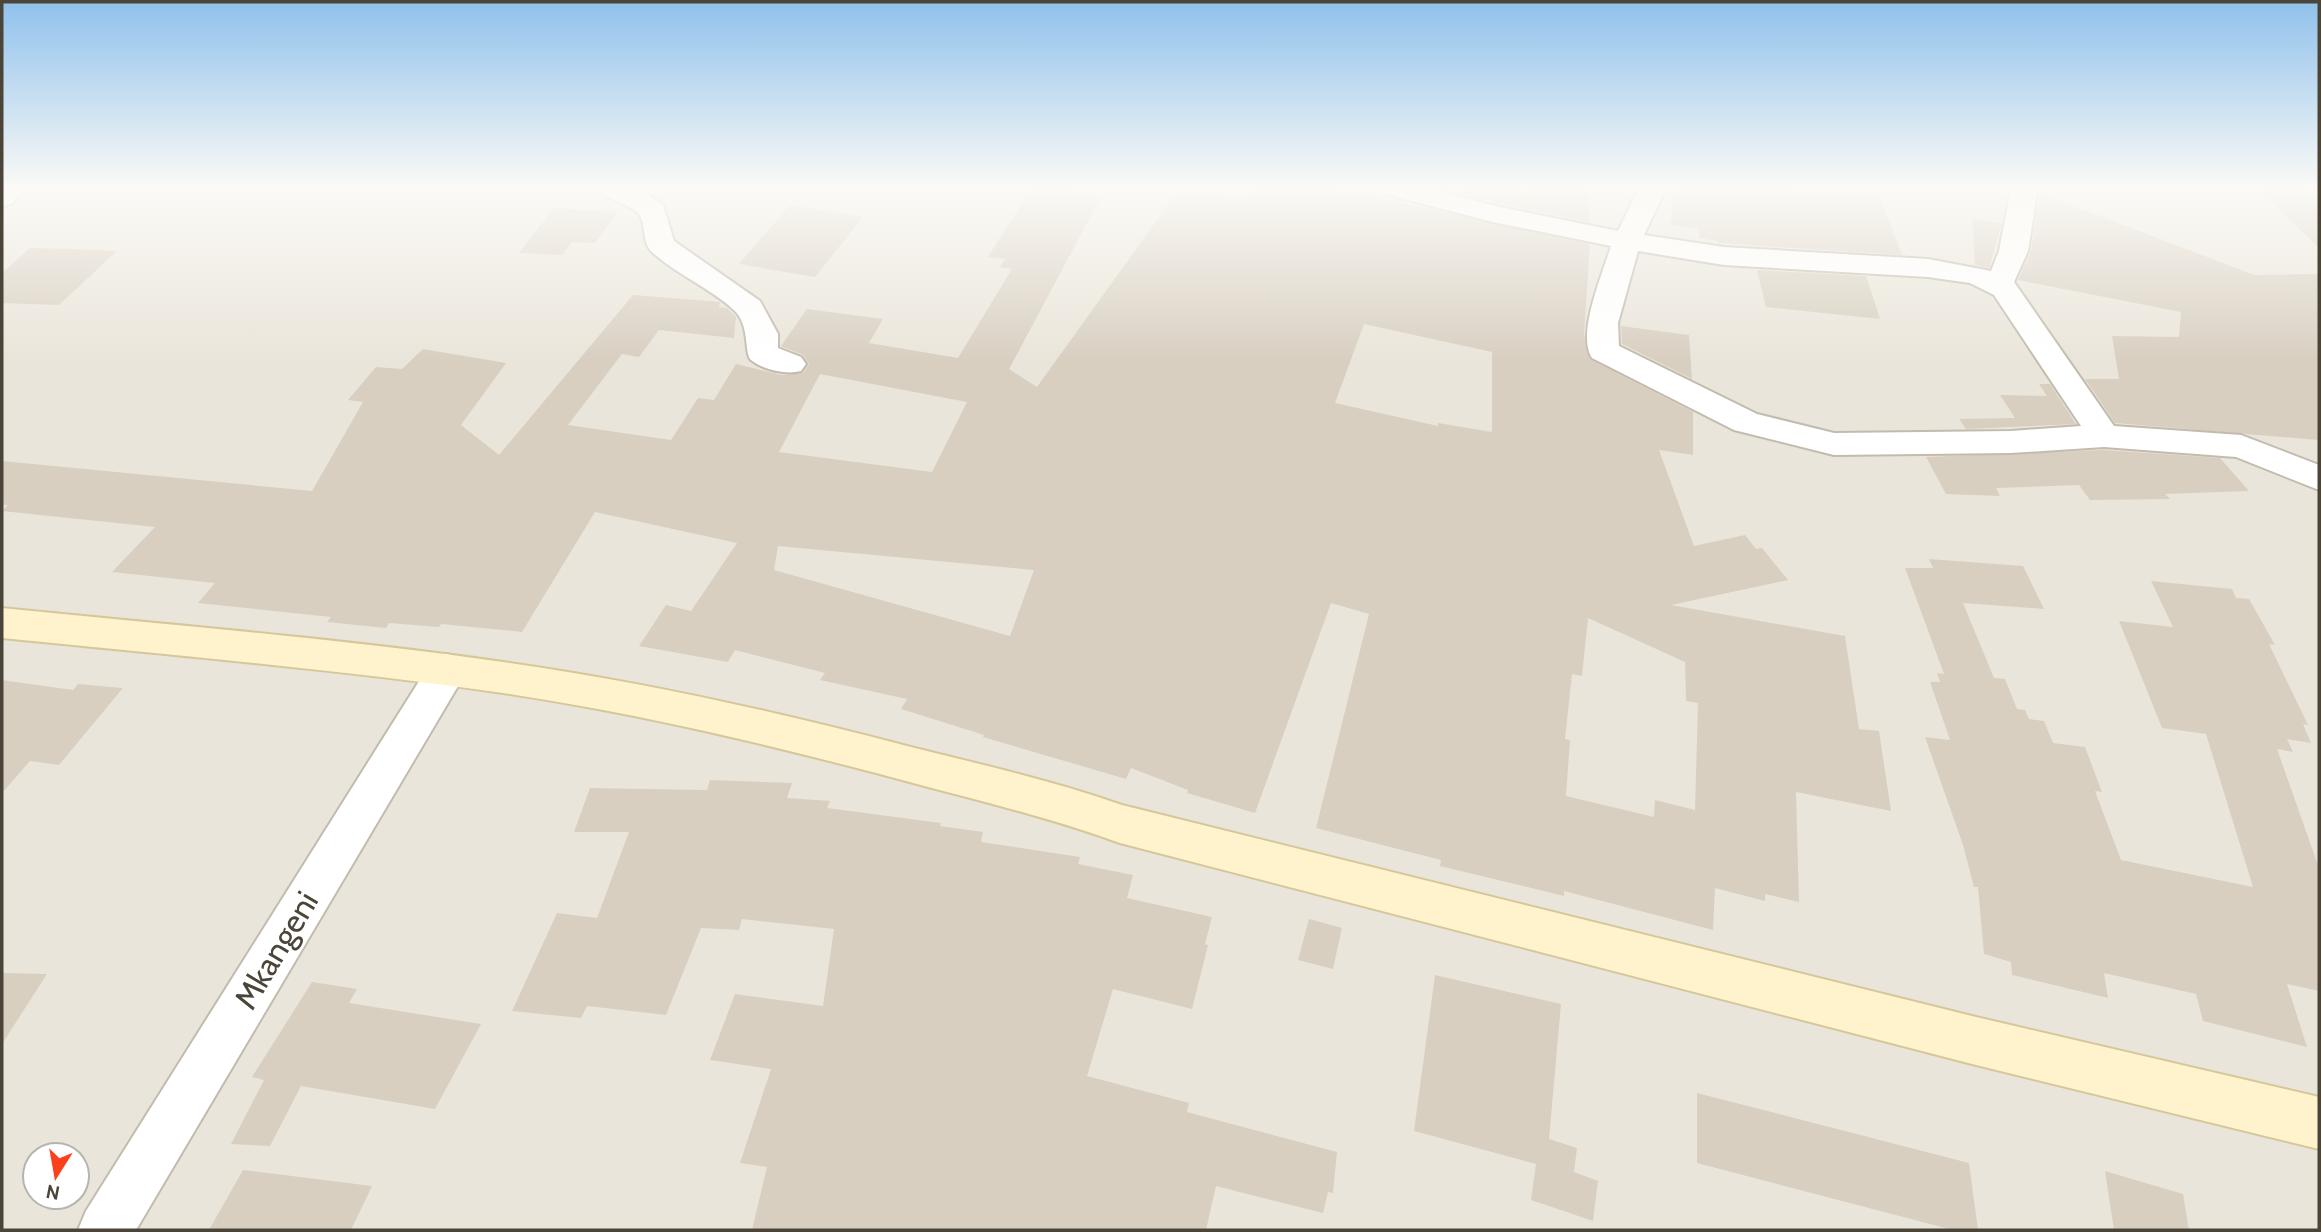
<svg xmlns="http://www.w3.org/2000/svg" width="2321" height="1232" viewBox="0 0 2321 1232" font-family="Cabin,sans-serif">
	<rect width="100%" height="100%" fill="#f6f3ec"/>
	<path fill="#eae5da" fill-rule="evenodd" d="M 2,188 L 2319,188 L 2319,1230 L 2,1230 ZM 35,1155 L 77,1155 L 77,1197 L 35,1197 Z"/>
	<path fill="#d8cfc1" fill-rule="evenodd" d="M 1032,188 L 1077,188 L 1072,194 L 1101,197 L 1009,369 L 1037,387 L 1180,188 L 1244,201 L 1252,188 L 1332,188 L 1590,244 L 1584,334 L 1590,359 L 1693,412 L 1693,455 L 1659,450 L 1694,546 L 1745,535 L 1756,549 L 1762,548 L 1788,580 L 1671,605 L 1845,636 L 1859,729 L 1879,731 L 1891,811 L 1796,792 L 1799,902 L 1765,894 L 1765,901 L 1715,888 L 1713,930 L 1564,891 L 1564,896 L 1440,866 L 1441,860 L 1316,828 L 1369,614 L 1331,603 L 1255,813 L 1187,793 L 1188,790 L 1131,768 L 1126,779 L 983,737 L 984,735 L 901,709 L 907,699 L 820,680 L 825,673 L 735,650 L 728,662 L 639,646 L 666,605 L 691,611 L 737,543 L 595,512 L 522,632 L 441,624 L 439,627 L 389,623 L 386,628 L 327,622 L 331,617 L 198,603 L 215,583 L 112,572 L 155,527 L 2,511 L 8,505 L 2,505 L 2,461 L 312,491 L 363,402 L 348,400 L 376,367 L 402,369 L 423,349 L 506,363 L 461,425 L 499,455 L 633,295 L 720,302 L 719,307 L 727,308 L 736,317 L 734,338 L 659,330 L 639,357 L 622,354 L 568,425 L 671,440 L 698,398 L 714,400 L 736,364 L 782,375 L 803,373 L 809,364 L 803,355 L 781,346 L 807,309 L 883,319 L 869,343 L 958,358 L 1012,269 L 1000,267 L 1005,259 L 988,257 ZM 1364,324 L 1492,352 L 1492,432 L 1438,423 L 1438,426 L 1335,403 ZM 820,374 L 967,402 L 932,472 L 779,452 ZM 778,546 L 1034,570 L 1010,636 L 774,570 ZM 1588,618 L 1685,662 L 1686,701 L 1698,703 L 1695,810 L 1655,800 L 1654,817 L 1566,796 L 1570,740 L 1565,739 L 1572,674 L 1582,676 Z
		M 1447,188 L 1589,188 L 1589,222 L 1496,203 Z
		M 1673,188 L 1766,188 L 1879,196 L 1902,255 L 1718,243 L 1718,241 L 1699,238 L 1699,229 L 1671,225 Z
		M 2257,188 L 2309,188 L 2319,197 L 2319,248 Z
		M 2040,193 L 2254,275 L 2319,274 L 2319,440 L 2115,423 L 2085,379 L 2119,379 L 2112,336 L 2179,337 L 2181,312 L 2018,280 L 2031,251 Z
		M 790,205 L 863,217 L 815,277 L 739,264 Z
		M 554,208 L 618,212 L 595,243 L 572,242 L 562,255 L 519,253 Z
		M 1972,218 L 2002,223 L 1989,268 L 1975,265 Z
		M 30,248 L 73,249 L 117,251 L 59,305 L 2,303 L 2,273 Z
		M 1757,270 L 1866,276 L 1880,319 L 1766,307 Z
		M 1621,326 L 1689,335 L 1692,379 L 1622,344 Z
		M 2039,384 L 2050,384 L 2076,424 L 1966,429 L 1959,419 L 2015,418 L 2000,395 L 2047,396 Z
		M 2104,450 L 2220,458 L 2249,491 L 2165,494 L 2170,499 L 2090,500 L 2079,485 L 1996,488 L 2000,496 L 1946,494 L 1926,457 Z
		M 1929,559 L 2023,566 L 2044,609 L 1963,603 L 1994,678 L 2005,679 L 2017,709 L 2025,710 L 2029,719 L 2044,721 L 2053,743 L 2085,747 L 2102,792 L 2095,791 L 2121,860 L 2253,887 L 2206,734 L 2162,728 L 2119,621 L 2173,627 L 2151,581 L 2232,589 L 2236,598 L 2249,599 L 2275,645 L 2269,644 L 2308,725 L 2303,724 L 2311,743 L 2287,739 L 2293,752 L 2277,749 L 2319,868 L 2319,991 L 2287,984 L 2307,1047 L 2203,1021 L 2196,994 L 2104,973 L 2108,998 L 2012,975 L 2011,962 L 1984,954 L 1978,887 L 1974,887 L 1963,845 L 1925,737 L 1950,740 L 1930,682 L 1940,682 L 1937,673 L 1944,674 L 1905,568 L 1933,568 Z
		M 2,680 L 73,690 L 78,684 L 123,688 L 59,765 L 30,761 L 2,793 Z
		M 710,780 L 792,783 L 787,798 L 830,801 L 827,808 L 941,823 L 940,826 L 983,832 L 981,842 L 1080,857 L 1078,864 L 1133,875 L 1127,898 L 1212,917 L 1205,944 L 1208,945 L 1192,1009 L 1113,989 L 1087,1076 L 1189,1103 L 1187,1112 L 1337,1152 L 1333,1193 L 1328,1192 L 1323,1213 L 1216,1186 L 1206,1230 L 752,1230 L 767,1167 L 740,1163 L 771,1069 L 710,1060 L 735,994 L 823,1006 L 834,929 L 742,919 L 739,930 L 701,928 L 666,1015 L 587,1006 L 581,1018 L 512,1011 L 557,913 L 597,918 L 629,832 L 574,832 L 590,788 L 707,790 Z
		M 1309,919 L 1342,928 L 1333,969 L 1298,960 Z
		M 2,973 L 47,974 L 2,1044 Z
		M 1435,975 L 1561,1004 L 1549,1139 L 1577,1148 L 1574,1172 L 1598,1181 L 1593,1221 L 1531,1200 L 1536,1164 L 1414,1131 Z
		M 312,982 L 357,989 L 349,1003 L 481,1024 L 435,1109 L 301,1086 L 270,1146 L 231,1144 L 264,1080 L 252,1077 Z
		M 1697,1093 L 1969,1163 L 1978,1230 L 1953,1230 L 1697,1163 Z
		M 243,1170 L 372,1186 L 351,1230 L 209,1230 Z
		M 2105,1171 L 2183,1194 L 2189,1230 L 2114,1230 Z"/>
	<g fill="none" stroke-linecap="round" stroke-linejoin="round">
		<g stroke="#c2bbae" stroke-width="4">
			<path id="minor" d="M 598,188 L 638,188 L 663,205 L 674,241 L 760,301 L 778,334 L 778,348 L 801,357 L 806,364 L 801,371 C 787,375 763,370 751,360 C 744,354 750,326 735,311 C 711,288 677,275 652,252 C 641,242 647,223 638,213 C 627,202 606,201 598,188 Z
				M 1382,188 L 1428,188 L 1495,206 L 1618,231 L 1639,188 L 1666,188 L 1644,235 L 1724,247 L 1928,259 L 1991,271 L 1999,251 L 2011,188 L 2038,188 L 2028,251 L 2014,282 L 2114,426 L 2241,435 L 2319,465 L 2319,490 L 2236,457 L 2104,447 L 2011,453 L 1834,455 L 1734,430 L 1592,358 C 1576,334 1603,273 1611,246 L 1493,222 L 1385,194 ZM 1638,251 L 1724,265 L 1928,277 L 1970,283 L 1994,295 L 2081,426 L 2011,431 L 1834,433 L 1757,414 L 1619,346 L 1618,323 Z"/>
		</g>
		<g stroke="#c2bbae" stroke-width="4">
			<path id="tertiary" d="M 2,188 L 24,188 L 12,204 L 2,206 Z
				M 447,654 L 461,659 L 467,670 L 461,681 L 136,1230 L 78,1230 L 86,1211 L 433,659 Z"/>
		</g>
		<g stroke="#d6c79b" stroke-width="4">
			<path id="secondary" d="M 2,608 C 169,625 337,638 503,662 C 639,681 774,711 907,746 C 978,764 1052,780 1122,805 L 1976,1017 L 2319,1097 L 2319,1149 L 1976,1065 L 1120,843 C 1054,819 985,802 917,784 C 780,747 643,714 503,693 C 337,669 169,655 2,638 Z"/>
		</g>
		<use href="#minor" fill="#fff" fill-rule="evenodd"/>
		<use href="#tertiary" fill="#fff" fill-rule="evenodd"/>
		<use href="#secondary" fill="#fff3cd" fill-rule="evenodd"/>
	</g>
	<linearGradient id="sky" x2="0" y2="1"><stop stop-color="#8fc1ec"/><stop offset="0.52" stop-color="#fbfaf6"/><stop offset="1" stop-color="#fbfaf6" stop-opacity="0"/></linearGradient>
	<rect width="2321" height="361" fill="url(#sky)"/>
	<g text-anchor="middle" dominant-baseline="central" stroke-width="5" stroke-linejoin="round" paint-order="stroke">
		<g font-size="32" fill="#4b4439" stroke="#fff">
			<text transform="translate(276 950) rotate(-59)">Mkangeni</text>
		</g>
	</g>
	<rect width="2321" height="1232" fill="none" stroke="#4b4439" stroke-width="7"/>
	<g transform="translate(56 1176) rotate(191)"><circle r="33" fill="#ffffff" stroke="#b7b4b0" stroke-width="2"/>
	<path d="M0-5L12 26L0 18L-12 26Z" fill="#fc3f1d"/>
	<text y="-10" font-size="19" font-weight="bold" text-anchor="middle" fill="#4b4439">N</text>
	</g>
</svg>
